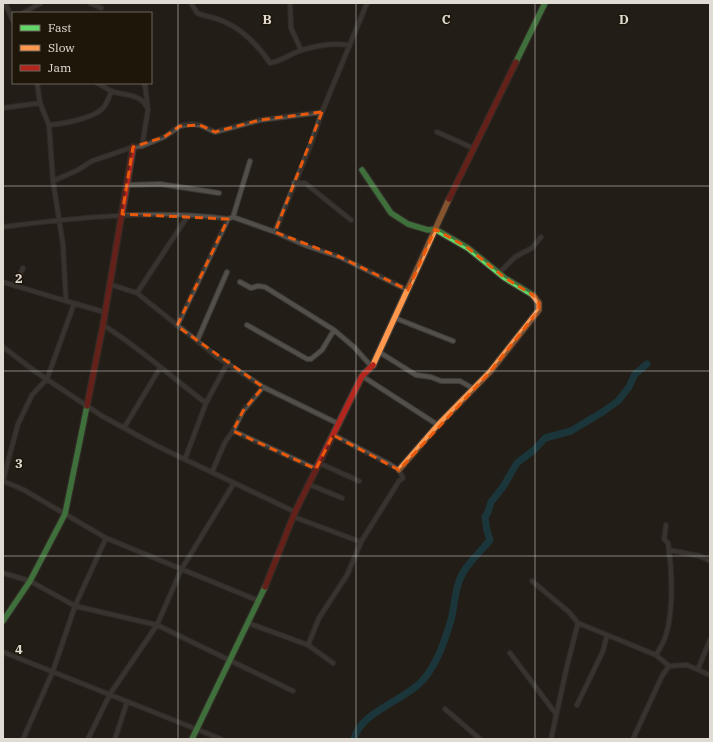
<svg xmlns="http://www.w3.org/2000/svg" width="713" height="742" viewBox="0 0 713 742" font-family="'IBM Plex Serif',serif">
	<rect width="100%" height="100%" fill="#221e17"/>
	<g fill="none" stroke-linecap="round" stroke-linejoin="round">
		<path stroke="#115667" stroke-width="7" d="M 354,739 C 360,713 402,701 420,683 C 436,668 445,641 451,620 C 455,604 455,585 464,571 C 471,560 482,550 490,540 L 487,531 L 485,517 L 488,512 L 491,502 L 503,487 L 517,463 L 534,450 L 545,438 L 571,431 L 604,411 L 618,401 L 629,387 L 635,374 L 647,364"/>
		<g stroke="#3e3a35" stroke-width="6">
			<path id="street" d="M 5,3 L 13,21
				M 90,3 L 101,8
				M 191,3 L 197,13 C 207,17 218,18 227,23 C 244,31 259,47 270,63 C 282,61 290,54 302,50 C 318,45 333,43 349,45
				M 290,3 L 291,28 L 301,50
				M 23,13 L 41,3
				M 37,83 L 40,103 L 49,125 L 53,181 L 63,245 L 66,301 L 104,312
				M 97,83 C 102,85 107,89 111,91 C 125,96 139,93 147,107
				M 3,108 L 40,103
				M 49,125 C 63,124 94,118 103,108 C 107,104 109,96 112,91
				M 437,132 L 473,148
				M 142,146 L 148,110 L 145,85 L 143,83
				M 53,181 L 78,170 L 92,161 L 133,147 L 142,146 L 164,137 L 180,126 L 190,124 L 200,125 L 215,132 L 260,120 L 322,112
				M 294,183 L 305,183 L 351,220
				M 127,185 L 160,184 L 219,193
				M 233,217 L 250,161
				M 3,227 C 78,217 153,210 228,219 L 233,217 L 275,232 L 307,246 L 340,257 L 408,290
				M 275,232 L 311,144 L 322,112 L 367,3
				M 499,273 L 515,257 L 532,248 L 541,237
				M 3,282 L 66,301
				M 240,282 L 251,288 L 258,286 L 265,287 L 334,330 L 354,347 L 372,367
				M 109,284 L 137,293 L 217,357 L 263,387 L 339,424
				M 15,286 L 23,268
				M 137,293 L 187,217
				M 395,318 L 453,341
				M 103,325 C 139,347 171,377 206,403
				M 247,325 L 307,359 L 311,359 L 322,350 L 334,330
				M 177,326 L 228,219
				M 197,341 L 227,272
				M 3,347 L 36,372 L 102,416 L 157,446 L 295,512
				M 379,352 L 416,375 L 431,377 L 441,381 L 460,381 L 474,389
				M 362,376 L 438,425
				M 124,428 L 160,368
				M 233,431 L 316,469
				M 185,459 L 206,403 L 228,362
				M 319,463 L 359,481
				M 212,472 L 225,442 L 233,431 L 243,411 L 263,387
				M 3,480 L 18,424 L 32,395 L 47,379 L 74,304
				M 3,481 L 24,490 L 106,538 L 259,601
				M 308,484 L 342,498
				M 294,517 L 361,542
				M 669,550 L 700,556 L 710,561
				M 3,573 L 30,581 L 75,606 L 157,625 L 293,691
				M 532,581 L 569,612 L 578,623
				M 248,623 L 308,645 L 333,663
				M 308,645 L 319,618 L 347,575 L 361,542 L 399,481 L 403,478 L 399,470 L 389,464 L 333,435
				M 3,652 L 221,739
				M 510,653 L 556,714
				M 656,655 C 660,648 664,642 666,635 C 674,609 672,569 668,543 L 664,539 L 666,525
				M 698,669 L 710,640
				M 577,705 L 603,651 L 607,635
				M 445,709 L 480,739
				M 23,739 L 53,671 L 75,606 L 106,538
				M 88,739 L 110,694 L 157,625 L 181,570 L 234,483
				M 115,739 L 127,702
				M 551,739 L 567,666 L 578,623 L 656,655 L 669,666
				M 633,739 L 662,676 L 669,666 L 687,665 L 710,675"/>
		</g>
		<g stroke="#3e3a35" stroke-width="8">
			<path id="fast" d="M 516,62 L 545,3
				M 362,170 L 391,213 L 408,224 L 428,230 L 435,229 L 468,248 L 505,278 L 533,295
				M 3,621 L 30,581 L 65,514 L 87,406
				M 192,739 L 265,587"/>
		</g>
		<g stroke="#3e3a35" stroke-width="8">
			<path id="slow" d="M 373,365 L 449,199
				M 399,470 L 438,425 L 490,372 L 539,310 L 539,303 L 533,295"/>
		</g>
		<g stroke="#3e3a35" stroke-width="8">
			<path id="jam" d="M 449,199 L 516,62
				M 87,406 L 103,325 L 133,147
				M 265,587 L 295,512 L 362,376 L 373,365"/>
		</g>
		<use href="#street" stroke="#524e49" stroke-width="4"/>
		<use href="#fast" stroke="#63d668" stroke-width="5.5"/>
		<use href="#slow" stroke="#ff974d" stroke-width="5.5"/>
		<use href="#jam" stroke="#b3261e" stroke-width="5.5"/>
	</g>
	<path d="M0 0H713V742H0ZM 322,112 L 275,232 L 340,257 L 408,290 L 435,229 L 468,248 L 505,278 L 536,297 L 539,303 L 539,310 L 490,372 L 399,470 L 333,435 L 316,469 L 233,431 L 243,411 L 263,387 L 177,326 L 228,219 L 122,214 L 133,147 L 164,137 L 180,126 L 200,125 L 215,132 L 260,120 Z" fill="#221e17" fill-opacity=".55" fill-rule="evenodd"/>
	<path fill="none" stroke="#e8590c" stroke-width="3" stroke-dasharray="8 5" stroke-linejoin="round" d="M 322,112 L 275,232 L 340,257 L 408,290 L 435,229 L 468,248 L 505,278 L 536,297 L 539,303 L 539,310 L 490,372 L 399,470 L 333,435 L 316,469 L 233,431 L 243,411 L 263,387 L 177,326 L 228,219 L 122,214 L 133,147 L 164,137 L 180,126 L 200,125 L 215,132 L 260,120 Z"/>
	<path fill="none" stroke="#e0dbd3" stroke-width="1" stroke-opacity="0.55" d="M 178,3 L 178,739M 356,3 L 356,739M 535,3 L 535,739M 3,186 L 710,186M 3,371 L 710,371M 3,556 L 710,556"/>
	<g font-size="13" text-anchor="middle" font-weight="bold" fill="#e0dbd3" stroke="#1e1609" stroke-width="3" stroke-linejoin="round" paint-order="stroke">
		<text x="267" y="24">B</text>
		<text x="446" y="24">C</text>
		<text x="624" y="24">D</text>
		<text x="19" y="283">2</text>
		<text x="19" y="468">3</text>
		<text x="19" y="654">4</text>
	</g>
	<rect width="713" height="742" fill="none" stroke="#e0dbd3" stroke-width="8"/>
	<rect x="12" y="12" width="140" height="72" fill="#1e1609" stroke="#6c655a"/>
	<rect x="20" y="25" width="20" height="6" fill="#63d668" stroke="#6c655a"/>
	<text x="48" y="32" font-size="12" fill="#e0dbd3">Fast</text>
	<rect x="20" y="45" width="20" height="6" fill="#ff974d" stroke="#6c655a"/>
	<text x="48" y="52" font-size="12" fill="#e0dbd3">Slow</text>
	<rect x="20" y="65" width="20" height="6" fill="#b3261e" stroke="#6c655a"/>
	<text x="48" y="72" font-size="12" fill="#e0dbd3">Jam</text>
</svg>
